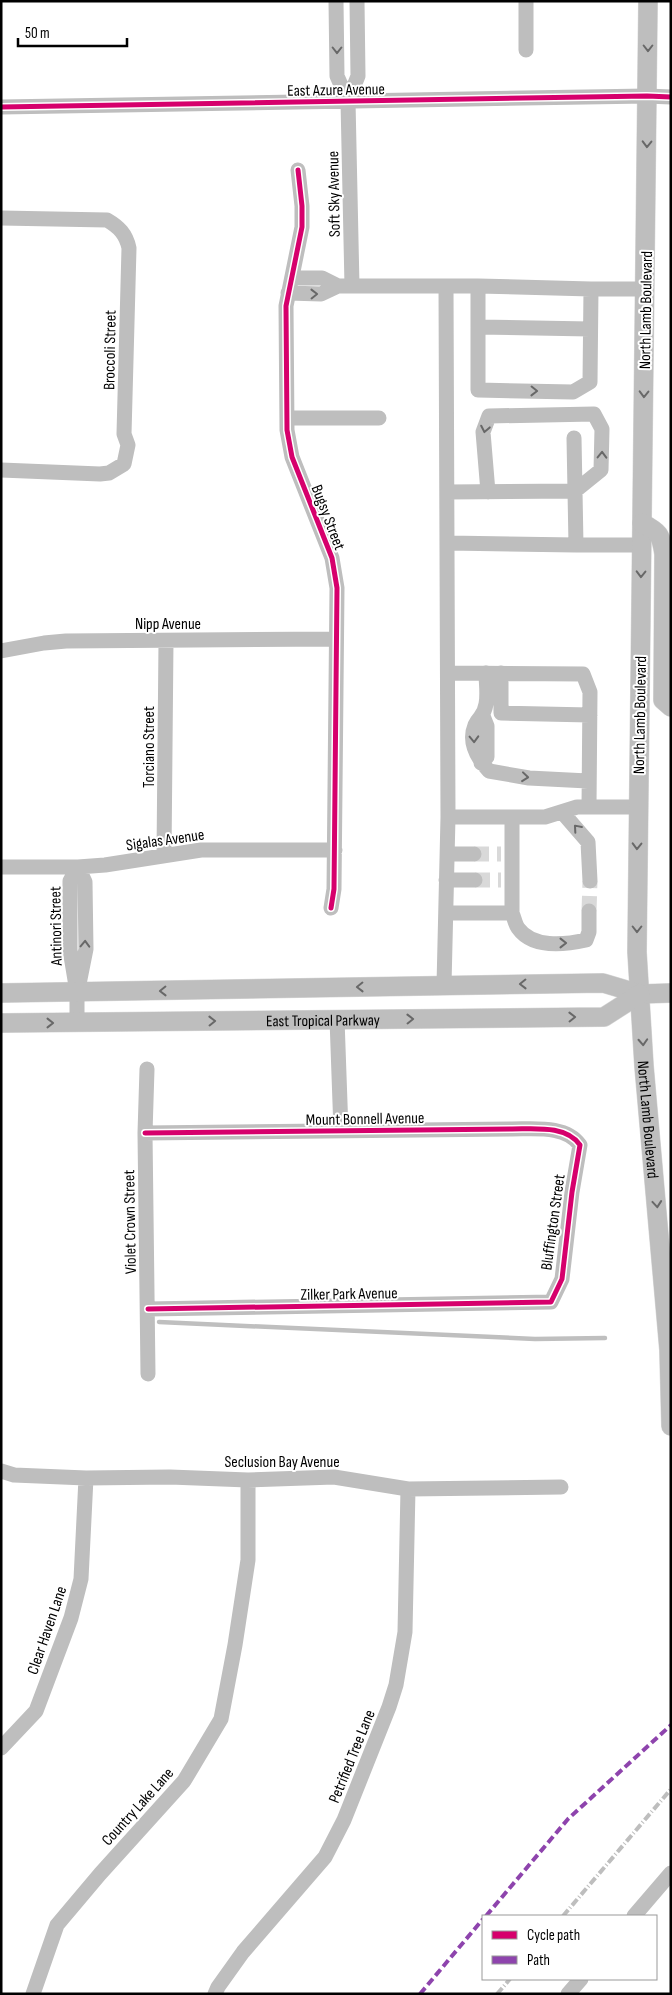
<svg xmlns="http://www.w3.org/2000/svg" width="672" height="1995" viewBox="0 0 672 1995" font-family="'Sofia Sans Condensed',sans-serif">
<rect width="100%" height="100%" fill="#fff"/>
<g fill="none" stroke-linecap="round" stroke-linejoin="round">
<path stroke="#bfbfbf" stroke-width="4.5" d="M 159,1322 L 535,1339 L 605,1338"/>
<path stroke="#d9d9d9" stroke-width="15" stroke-dasharray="15 8" stroke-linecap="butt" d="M 474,854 L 501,854
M 475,880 L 501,880
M 589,911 L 590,881"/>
<defs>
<g id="major">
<path id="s1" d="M 648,1 L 637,952 L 644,1066 L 669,1350 L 671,1426"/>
<path d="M 642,523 C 659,532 661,534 664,554 L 663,700 L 671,707"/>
<path d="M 1,993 L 603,983 L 640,994 L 671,993"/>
<path id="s2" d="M 1,1023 L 604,1017 L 640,994"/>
</g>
</defs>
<use href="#major" stroke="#dbdbdb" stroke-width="20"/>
<path stroke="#bebebe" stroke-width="15" d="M 336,1 L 337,76 L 348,101 L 352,286
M 526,50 L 526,1
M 348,101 L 358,76 L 357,1
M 1,107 L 647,96 L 671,97
M 298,170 L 302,206 L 302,227 L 286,306 L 287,430 L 292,457 L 332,558 L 337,588 L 334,889 L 331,908
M 1,218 L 107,220 C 119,227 126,234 129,248 L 124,434 L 128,445 L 124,464 L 109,473 L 100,474 L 1,470
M 292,278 L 322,278 L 338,286 L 478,286 L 591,289 L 590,382 L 573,392 L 478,390 L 478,286
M 446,286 L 448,817
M 591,289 L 646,289
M 288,293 L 321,294 L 338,286
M 478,327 L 590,329
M 287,418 L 379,418
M 574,438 L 575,491
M 447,492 L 575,491 L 576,545 L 448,543
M 488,492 L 483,432 L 489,416 L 594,414 L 602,429 L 601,470 L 575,491
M 576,545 L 642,545
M 1,651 L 44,643 L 66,641 L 336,639
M 448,673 L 583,674 L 590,692 L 589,807
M 486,673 C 486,683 488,694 486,704 C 484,717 479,716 475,725 C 468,742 478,759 489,771 L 529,778 L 588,781
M 501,673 L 501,713 L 590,715
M 481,763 L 487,757 L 487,726 L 483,716
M 562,812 L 588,842 L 590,881
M 447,854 L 474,854
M 164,855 L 166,641
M 1,867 L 78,867 L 105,865 L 201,850 L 335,850
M 78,867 L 85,882 L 86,949 L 79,984
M 446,880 L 475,880
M 446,913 L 512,913 L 512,817
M 512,913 C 514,917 515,924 518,928 C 532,948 564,945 586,940 L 589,932 L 589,911
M 444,985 L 448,817 L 545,817 L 577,807 L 638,807
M 337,1019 L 341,1131
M 77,1023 L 77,992 L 70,950 L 70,881 L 78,867
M 147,1069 L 145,1133 L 148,1374
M 145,1133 L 512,1129 C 535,1129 566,1125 580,1145 L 572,1192 L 562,1279 L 551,1302 L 148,1309
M 1,1471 L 14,1475 L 86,1478 L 170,1477 L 248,1480 L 334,1477 L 408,1489 L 561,1487
M 1,1748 L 36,1711 L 71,1618 L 81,1579 L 86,1478
M 634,1916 L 671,1873
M 33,1994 L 57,1925 L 100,1874 L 184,1781 L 221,1719 L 235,1645 L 248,1560 L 248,1480
M 215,1994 L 218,1987 L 243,1952 L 325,1857 L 344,1820 L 389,1707 L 396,1685 L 405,1632 L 408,1489
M 568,1994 L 581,1979"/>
<use href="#major" stroke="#bebebe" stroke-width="19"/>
<path stroke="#bebebe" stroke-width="4" stroke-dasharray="8 2.5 1 2.5" stroke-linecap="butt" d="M 563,1916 L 671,1789
M 497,1994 L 510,1979"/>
<path stroke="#8e44ad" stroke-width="4" stroke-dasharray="8 4" stroke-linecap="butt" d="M 486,1916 L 568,1819 L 671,1725
M 420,1994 L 483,1919"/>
<defs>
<path id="cycleway" d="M 1,107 L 647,96 L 671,97
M 298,170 L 302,206 L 302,227 L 286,306 L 287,430 L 292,457 L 332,558 L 337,588 L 334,889 L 331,908
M 145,1133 L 512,1129 C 535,1129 566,1125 580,1145 L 572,1192 L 562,1279 L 551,1302 L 148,1309"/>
</defs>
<use href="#cycleway" stroke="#fff" stroke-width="8"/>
<use href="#cycleway" stroke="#d6006c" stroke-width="5"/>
</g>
<defs><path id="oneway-chevron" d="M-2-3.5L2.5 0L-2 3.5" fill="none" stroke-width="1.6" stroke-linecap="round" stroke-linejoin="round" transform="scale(1.25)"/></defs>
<g stroke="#686868">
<use href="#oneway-chevron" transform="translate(648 48) rotate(90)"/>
<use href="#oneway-chevron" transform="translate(337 50) rotate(90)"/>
<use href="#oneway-chevron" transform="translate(647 144) rotate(91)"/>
<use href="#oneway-chevron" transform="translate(314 294) rotate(-1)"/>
<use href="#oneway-chevron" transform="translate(534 391) rotate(1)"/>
<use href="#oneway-chevron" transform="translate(644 394) rotate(91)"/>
<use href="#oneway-chevron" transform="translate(485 429) rotate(101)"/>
<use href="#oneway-chevron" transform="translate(602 455) rotate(-89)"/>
<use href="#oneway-chevron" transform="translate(641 574) rotate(91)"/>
<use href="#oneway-chevron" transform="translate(474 739) rotate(88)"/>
<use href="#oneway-chevron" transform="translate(525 777) rotate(6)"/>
<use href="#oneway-chevron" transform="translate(577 828) rotate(-131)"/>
<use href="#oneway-chevron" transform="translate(637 846) rotate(91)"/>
<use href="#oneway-chevron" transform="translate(637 929) rotate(90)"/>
<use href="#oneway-chevron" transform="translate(563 943)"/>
<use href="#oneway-chevron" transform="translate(85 944) rotate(-88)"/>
<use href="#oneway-chevron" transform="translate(523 984) rotate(179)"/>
<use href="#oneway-chevron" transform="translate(360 987) rotate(179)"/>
<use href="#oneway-chevron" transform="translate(163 991) rotate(179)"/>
<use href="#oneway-chevron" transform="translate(572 1017) rotate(-1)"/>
<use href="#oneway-chevron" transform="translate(410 1019) rotate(-1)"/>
<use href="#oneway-chevron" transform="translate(212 1021) rotate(-1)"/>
<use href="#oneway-chevron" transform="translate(50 1023)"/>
<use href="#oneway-chevron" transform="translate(643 1042) rotate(87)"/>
<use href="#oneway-chevron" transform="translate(657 1204) rotate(85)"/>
</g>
<g text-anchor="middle" stroke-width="4" stroke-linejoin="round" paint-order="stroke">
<g font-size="16" fill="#000" stroke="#fff">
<text transform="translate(336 89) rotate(-1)" y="6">East Azure Avenue</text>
<text transform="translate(333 194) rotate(-91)" y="6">Soft Sky Avenue</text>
<text transform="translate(645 310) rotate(-89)" y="6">North Lamb Boulevard</text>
<text transform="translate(109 350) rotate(-89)" y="6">Broccoli Street</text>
<text transform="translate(329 517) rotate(69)" y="6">Bugsy Street</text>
<text x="168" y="629">Nipp Avenue</text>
<text transform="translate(639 715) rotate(-89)" y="6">North Lamb Boulevard</text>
<text transform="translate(148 747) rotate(-90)" y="6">Torciano Street</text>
<text transform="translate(165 839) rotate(-8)" y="6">Sigalas Avenue</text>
<text transform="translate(55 926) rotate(-91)" y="6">Antinori Street</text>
<text dy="6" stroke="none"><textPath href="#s2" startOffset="322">East Tropical Parkway</textPath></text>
<text transform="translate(365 1118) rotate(-1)" y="6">Mount Bonnell Avenue</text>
<text dy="6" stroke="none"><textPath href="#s1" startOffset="1119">North Lamb Boulevard</textPath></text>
<text transform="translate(129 1222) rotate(-91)" y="6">Violet Crown Street</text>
<text transform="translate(552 1222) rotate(-82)" y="6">Bluffington Street</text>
<text transform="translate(349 1293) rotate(-1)" y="6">Zilker Park Avenue</text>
<text x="282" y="1467">Seclusion Bay Avenue</text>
<text transform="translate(46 1630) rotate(-71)" y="6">Clear Haven Lane</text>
<text transform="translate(351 1756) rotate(-68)" y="6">Petrified Tree Lane</text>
<text transform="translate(137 1806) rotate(-48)" y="6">Country Lake Lane</text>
</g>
</g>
<rect width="672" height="1995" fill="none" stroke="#000000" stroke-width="5"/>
<rect x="482" y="1915" width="175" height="65" fill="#ffffff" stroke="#999999"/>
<rect x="492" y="1931" width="25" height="8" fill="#d6006c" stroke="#999999"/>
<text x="527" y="1940" font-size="15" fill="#000000">Cycle path</text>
<rect x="492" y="1956" width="25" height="8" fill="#8e44ad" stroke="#999999"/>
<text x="527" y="1965" font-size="15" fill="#000000">Path</text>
<path d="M18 38v8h109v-8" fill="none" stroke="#000000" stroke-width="2.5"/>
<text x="25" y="38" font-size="15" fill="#000000" stroke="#ffffff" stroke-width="4" paint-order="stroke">50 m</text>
</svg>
